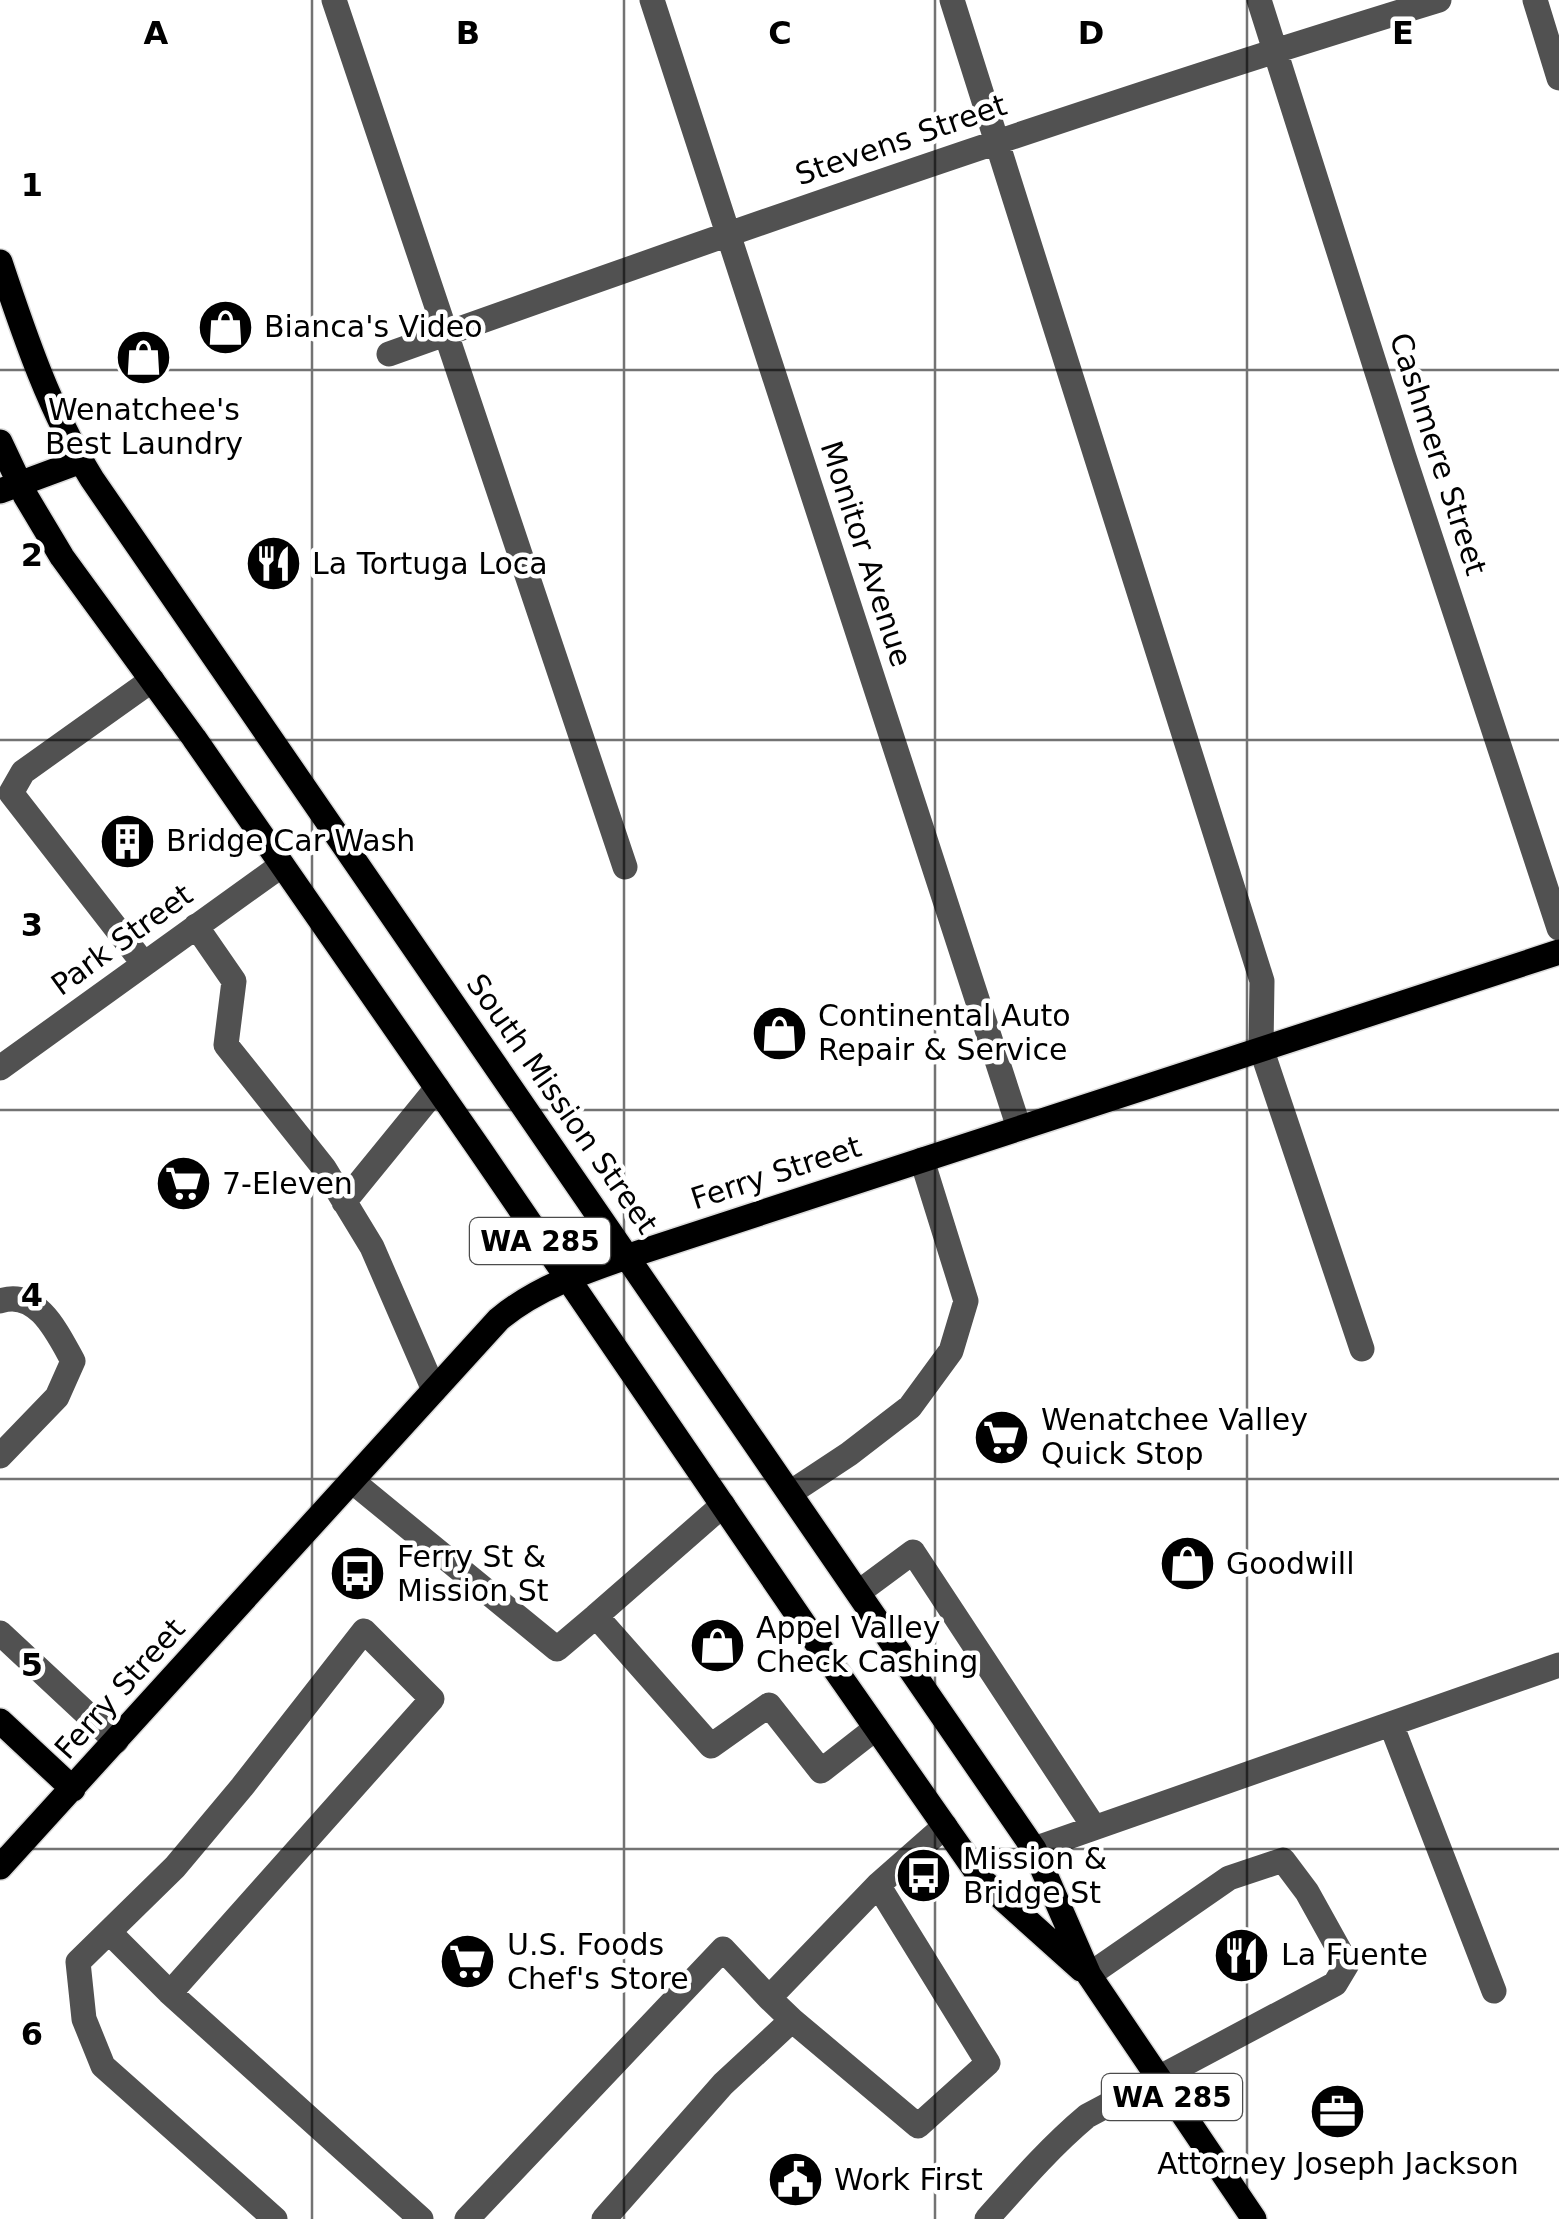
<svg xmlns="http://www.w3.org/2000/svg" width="1559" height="2219" viewBox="0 0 1559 2219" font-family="'DejaVu Sans',sans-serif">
<rect width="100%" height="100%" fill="#fff"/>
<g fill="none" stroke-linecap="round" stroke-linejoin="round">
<defs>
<path id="major" d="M 0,262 C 25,337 50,411 92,479 L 1034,1849 L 1089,1975 L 1254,2219
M 0,442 L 25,495 L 62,557 L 194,738 L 480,1150 L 823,1652 L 983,1881 L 1081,1969
M 0,491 L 81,461
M 0,1721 L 73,1789
M 0,1867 L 499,1319 C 540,1285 592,1269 641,1252 L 1559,952"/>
</defs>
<use href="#major" stroke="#dbdbdb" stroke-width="28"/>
<path stroke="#515151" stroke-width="25" d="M 334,0 L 625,867
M 652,0 L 1019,1128
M 952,0 L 1262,981 L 1261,1048 L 1362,1349
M 1259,0 L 1404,457 L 1559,928
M 1535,0 L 1559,78
M 389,354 C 737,230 1085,108 1439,0
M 196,926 L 234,981 L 226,1045 L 324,1168 L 372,1247 L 434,1390
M 144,964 L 11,793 L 23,772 L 152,680
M 0,1068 L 282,865
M 344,1202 L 437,1088
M 0,1301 C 37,1288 58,1334 73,1361 L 57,1397 L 0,1456
M 352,1481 L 557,1649 L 596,1616
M 790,1493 L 849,1454 L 910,1407 L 951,1351 L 966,1301 L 922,1160
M 723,1505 L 596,1616 L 711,1746 L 769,1705 L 821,1771 L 876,1728
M 859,1592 L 913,1552 L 1094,1827
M 0,1633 L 116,1741
M 1391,1724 L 1494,1991
M 1034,1849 L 1559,1665
M 878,1885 L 988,2063 L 918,2126 L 792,2020 L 769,1998 Z
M 878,1885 L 945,1826
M 109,1932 L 170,1993
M 275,2219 L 103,2066 L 84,2019 L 78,1962 L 175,1867 L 242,1787 L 364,1631 L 432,1699 L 170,1993 L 421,2219
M 467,2219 L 723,1949 L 769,1998
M 604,2219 L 723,2084 L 792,2020
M 987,2219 C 1019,2183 1050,2147 1087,2116 L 1335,1984 L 1347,1964 L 1307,1892 L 1283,1860 L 1229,1878 L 1089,1975"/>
<use href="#major" stroke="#000" stroke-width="25"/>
</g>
<path fill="none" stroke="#000" stroke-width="2.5" stroke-opacity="0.55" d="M 312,0 L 312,2219M 624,0 L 624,2219M 935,0 L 935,2219M 1247,0 L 1247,2219M 0,370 L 1559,370M 0,740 L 1559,740M 0,1110 L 1559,1110M 0,1479 L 1559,1479M 0,1849 L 1559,1849"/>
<defs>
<symbol id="shop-disc" viewBox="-11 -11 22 22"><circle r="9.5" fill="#000" stroke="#fff"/><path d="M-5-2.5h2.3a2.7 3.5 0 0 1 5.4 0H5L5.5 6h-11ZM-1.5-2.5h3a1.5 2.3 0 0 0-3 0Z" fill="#fff"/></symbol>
<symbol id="restaurant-disc" viewBox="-11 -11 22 22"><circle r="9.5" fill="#000" stroke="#fff"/><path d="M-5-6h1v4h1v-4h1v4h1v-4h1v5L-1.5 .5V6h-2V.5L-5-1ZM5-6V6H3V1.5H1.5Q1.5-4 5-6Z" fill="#fff"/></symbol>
<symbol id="building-disc" viewBox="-11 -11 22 22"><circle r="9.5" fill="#000" stroke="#fff"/><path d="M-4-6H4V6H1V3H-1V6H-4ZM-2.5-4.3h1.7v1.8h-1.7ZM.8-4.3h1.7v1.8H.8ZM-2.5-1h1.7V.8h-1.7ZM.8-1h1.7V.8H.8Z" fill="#fff"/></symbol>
<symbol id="supermarket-disc" viewBox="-11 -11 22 22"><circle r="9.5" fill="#000" stroke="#fff"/><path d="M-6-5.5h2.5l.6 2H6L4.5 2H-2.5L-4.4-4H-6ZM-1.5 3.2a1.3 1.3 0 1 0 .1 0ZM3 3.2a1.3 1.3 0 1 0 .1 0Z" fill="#fff"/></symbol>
<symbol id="bus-disc" viewBox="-11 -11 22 22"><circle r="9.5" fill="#000" stroke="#fff"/><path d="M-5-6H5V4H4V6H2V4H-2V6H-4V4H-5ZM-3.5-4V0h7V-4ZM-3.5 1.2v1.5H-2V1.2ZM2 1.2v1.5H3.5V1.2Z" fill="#fff"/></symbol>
<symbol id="office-disc" viewBox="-11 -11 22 22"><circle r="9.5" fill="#000" stroke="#fff"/><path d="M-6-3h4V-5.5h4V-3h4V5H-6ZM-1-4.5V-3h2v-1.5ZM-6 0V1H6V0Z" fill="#fff"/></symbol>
<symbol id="civic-disc" viewBox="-11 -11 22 22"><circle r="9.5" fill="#000" stroke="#fff"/><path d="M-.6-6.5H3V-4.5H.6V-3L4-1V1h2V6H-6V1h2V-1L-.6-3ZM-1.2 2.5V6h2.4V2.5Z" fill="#fff"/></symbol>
</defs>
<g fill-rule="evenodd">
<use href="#shop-disc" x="194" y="296" width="63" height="63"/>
<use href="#shop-disc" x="112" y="326" width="63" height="63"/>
<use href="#restaurant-disc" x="242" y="532" width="63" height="63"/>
<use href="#building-disc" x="96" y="810" width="63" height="63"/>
<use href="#shop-disc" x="748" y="1002" width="63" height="63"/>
<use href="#supermarket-disc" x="152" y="1152" width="63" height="63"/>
<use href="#supermarket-disc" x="970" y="1406" width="63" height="63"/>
<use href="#shop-disc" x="1156" y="1532" width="63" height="63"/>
<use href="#bus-disc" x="326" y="1542" width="63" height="63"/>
<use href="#shop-disc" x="686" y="1614" width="63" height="63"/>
<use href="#bus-disc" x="892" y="1844" width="63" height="63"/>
<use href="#restaurant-disc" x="1210" y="1924" width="63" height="63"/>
<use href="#supermarket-disc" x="436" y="1930" width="63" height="63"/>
<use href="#office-disc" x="1306" y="2080" width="63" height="63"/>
<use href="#civic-disc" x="764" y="2148" width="63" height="63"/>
</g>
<g text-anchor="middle" stroke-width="9" stroke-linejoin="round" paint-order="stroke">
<g fill="#fff" stroke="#4c4c4c" stroke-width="2.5">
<rect x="470" y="1218" width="140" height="46" rx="8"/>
<rect x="1102" y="2074" width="140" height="46" rx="8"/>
</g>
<g font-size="28" font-weight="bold" fill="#000">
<text x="540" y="1251">WA 285</text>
<text x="1172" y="2107">WA 285</text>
</g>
<g font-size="30" fill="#000" stroke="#fff">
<text transform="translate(901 140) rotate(-19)" y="10">Stevens Street</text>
<text transform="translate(1438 454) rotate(72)" y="10">Cashmere Street</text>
<text transform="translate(866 554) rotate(72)" y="10">Monitor Avenue</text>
<text transform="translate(122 940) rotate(-36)" y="10">Park Street</text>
<text transform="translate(562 1104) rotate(55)" y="10">South Mission Street</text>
<text transform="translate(776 1173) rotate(-18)" y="10">Ferry Street</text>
<text transform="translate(120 1689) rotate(-48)" y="10">Ferry Street</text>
</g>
<g font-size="30" fill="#000" stroke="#fff" text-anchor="start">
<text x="264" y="337">Bianca's Video</text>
<text x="144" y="420" text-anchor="middle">Wenatchee's<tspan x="144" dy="34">Best Laundry</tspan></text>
<text x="312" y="574">La Tortuga Loca</text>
<text x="166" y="851">Bridge Car Wash</text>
<text x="818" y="1026">Continental Auto<tspan x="818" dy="34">Repair &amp; Service</tspan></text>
<text x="222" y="1194">7-Eleven</text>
<text x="1041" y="1430">Wenatchee Valley<tspan x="1041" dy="34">Quick Stop</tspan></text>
<text x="397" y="1567">Ferry St &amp;<tspan x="397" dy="34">Mission St</tspan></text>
<text x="1226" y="1574">Goodwill</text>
<text x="756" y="1638">Appel Valley<tspan x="756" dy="34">Check Cashing</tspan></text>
<text x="963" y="1869">Mission &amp;<tspan x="963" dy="34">Bridge St</tspan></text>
<text x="507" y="1955">U.S. Foods<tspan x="507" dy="34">Chef's Store</tspan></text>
<text x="1281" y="1965">La Fuente</text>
<text x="1338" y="2174" text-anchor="middle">Attorney Joseph Jackson</text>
<text x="834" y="2190">Work First</text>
</g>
</g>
<g font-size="32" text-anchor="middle" font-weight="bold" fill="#000" stroke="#fff" stroke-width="9" stroke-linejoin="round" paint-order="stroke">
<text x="156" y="44">A</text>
<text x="468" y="44">B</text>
<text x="780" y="44">C</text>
<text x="1091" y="44">D</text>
<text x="1403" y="44">E</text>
<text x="32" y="196">1</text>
<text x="32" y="566">2</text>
<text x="32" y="936">3</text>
<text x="32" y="1306">4</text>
<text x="32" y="1676">5</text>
<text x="32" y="2045">6</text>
</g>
</svg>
